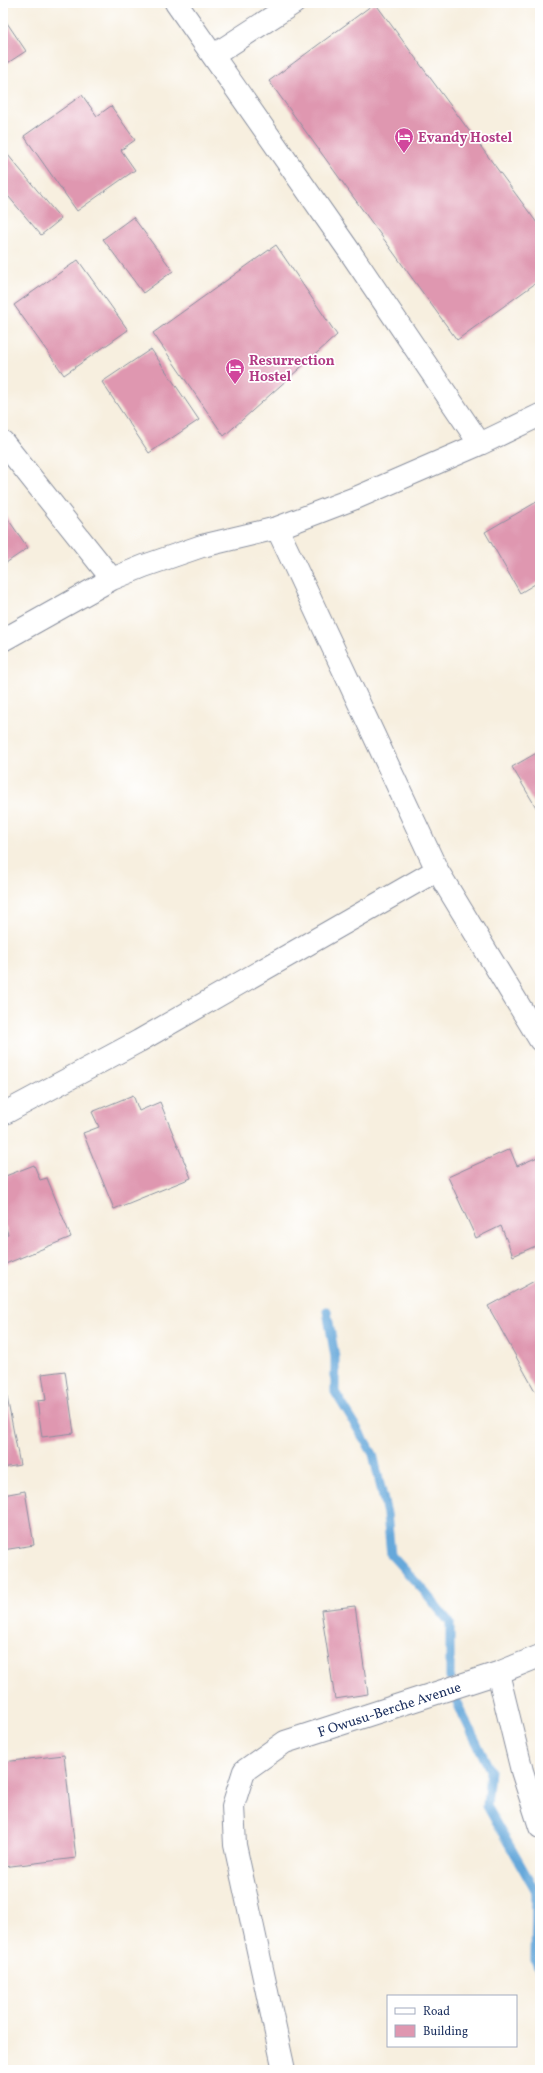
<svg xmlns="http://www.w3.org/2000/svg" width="543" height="2073" viewBox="0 0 543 2073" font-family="Vollkorn,serif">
<rect width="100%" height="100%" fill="#fff"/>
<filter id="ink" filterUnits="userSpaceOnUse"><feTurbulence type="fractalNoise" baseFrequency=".025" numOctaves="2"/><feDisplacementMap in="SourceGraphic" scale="8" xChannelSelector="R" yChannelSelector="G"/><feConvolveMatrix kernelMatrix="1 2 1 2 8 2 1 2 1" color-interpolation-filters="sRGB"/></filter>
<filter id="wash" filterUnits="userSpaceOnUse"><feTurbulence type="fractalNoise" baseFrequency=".012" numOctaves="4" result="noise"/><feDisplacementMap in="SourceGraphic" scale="16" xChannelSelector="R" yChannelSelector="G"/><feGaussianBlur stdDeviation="0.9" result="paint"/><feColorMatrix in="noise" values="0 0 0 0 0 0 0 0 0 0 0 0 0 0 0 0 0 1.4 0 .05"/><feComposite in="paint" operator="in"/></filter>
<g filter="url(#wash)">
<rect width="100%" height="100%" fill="#f7efdf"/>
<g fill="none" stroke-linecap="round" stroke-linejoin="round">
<path stroke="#66a8da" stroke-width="9" d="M 327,1311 L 335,1357 L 335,1392 L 373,1454 L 387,1514 L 391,1555 L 424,1591 L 450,1623 L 450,1677
M 455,1699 L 490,1770 L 487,1806 L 536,1892 L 535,1960 L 540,1973"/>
</g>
<g id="blocks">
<path fill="#df97b0" d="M 375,3 L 540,227 L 540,280 L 457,340 L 269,81 Z
M 3,17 L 26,51 L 3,66 Z
M 82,95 L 97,116 L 111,106 L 135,140 L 121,150 L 135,170 L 77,211 L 24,136 Z
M 3,149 L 61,219 L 41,235 L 3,190 Z
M 133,217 L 173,271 L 143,293 L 103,239 Z
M 276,245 L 337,335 L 224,436 L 153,333 Z
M 78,260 L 128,330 L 64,375 L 14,305 Z
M 151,349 L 199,420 L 149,453 L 102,382 Z
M 540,500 L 540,581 L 520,593 L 485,532 Z
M 3,512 L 28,548 L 3,565 Z
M 540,751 L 540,814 L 512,767 Z
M 133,1095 L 139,1111 L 160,1102 L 191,1178 L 114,1209 L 83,1133 L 99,1127 L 92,1112 Z
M 510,1149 L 517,1166 L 540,1156 L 540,1244 L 513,1256 L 501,1226 L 476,1238 L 448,1177 Z
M 34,1165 L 40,1180 L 47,1178 L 71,1237 L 3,1265 L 3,1236 L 8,1234 L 5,1226 L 3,1227 L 3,1177 Z
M 540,1278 L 540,1389 L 535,1391 L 488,1306 Z
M 65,1371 L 74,1433 L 42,1437 L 37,1401 L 46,1400 L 42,1374 Z
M 3,1376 L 20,1465 L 3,1468 Z
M 25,1491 L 34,1545 L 3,1550 L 3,1495 Z
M 355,1606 L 368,1694 L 335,1699 L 321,1610 Z
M 64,1755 L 76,1858 L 3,1867 L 3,1762 Z"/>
</g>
</g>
<g filter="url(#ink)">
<use href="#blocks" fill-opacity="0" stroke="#898f9e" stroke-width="1"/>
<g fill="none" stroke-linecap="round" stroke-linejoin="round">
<defs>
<path id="street" d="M 176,3 L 348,249 L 480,444
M 214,55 L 294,3
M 3,442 L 112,579
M 277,528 L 437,870 L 540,1040
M 3,640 L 112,579 L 144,566 L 202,546 L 277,528 L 358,497 L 480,444 L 540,415
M 3,1114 L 139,1041 L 437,870
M 498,1673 L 522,1771 L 540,1827
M 284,2070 L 235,1845 L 233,1806 L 244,1771 L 285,1742 L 498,1673 L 540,1656"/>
</defs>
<use href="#street" stroke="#898f9e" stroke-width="24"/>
<use href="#street" stroke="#fff" stroke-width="22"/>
</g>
</g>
<defs>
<symbol id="hotel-pin" viewBox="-11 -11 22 30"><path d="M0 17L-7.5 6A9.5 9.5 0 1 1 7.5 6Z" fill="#d1479c" stroke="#fff"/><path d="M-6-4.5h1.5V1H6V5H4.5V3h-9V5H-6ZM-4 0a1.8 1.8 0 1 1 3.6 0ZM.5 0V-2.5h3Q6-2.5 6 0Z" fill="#fff"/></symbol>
</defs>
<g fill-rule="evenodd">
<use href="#hotel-pin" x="393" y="126" width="22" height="30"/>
<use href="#hotel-pin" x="224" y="357" width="22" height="30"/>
</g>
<g text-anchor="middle" stroke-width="3.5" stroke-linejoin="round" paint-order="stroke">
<g font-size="14" font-weight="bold" fill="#b23c85" stroke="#fff" text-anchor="start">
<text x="418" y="142">Evandy Hostel</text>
<text x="249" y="365">Resurrection<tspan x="249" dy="16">Hostel</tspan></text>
</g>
<g font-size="14" fill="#1b2f5e" stroke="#fff">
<text transform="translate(389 1709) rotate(-18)" y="5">F Owusu-Berche Avenue</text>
</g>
</g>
<rect width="543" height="2073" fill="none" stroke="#fff" stroke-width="16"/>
<rect x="387" y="1995" width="130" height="52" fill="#ffffff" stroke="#a4acbf"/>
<rect x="395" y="2008" width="20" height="6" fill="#ffffff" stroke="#a4acbf"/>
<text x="423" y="2015" font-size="12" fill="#1b2f5e">Road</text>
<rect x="395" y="2025" width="20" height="12" fill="#df97b0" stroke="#a4acbf"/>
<text x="423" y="2035" font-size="12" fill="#1b2f5e">Building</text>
</svg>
